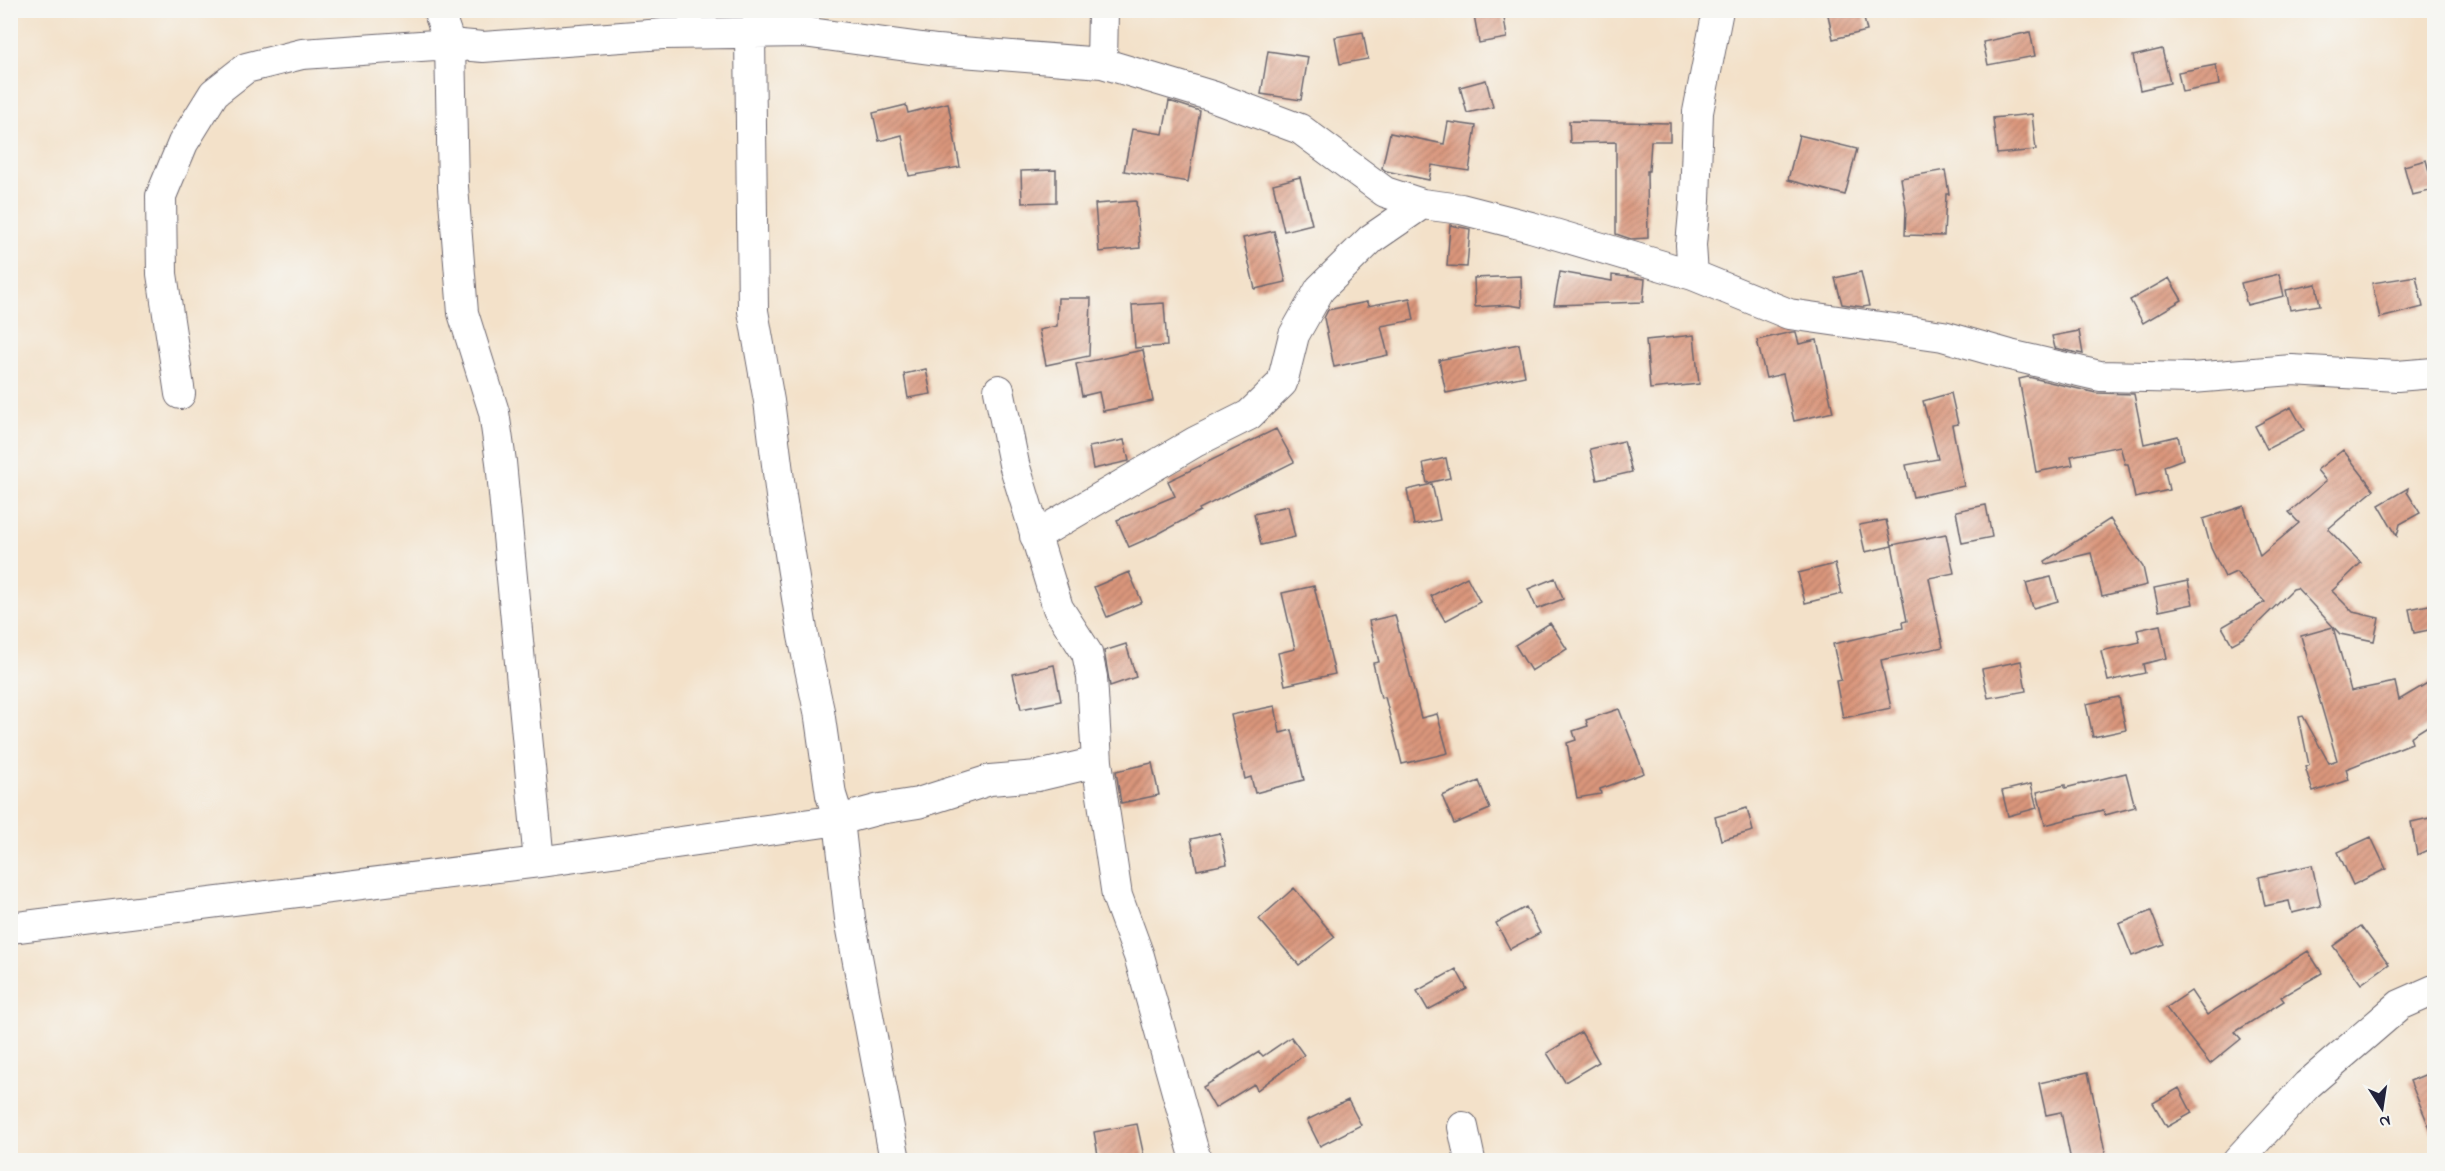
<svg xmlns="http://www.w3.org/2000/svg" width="2445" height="1171" viewBox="0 0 2445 1171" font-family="'Indie Flower',sans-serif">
<defs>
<pattern id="building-hatch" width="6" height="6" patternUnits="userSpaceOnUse" patternTransform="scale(1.5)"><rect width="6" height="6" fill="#da967b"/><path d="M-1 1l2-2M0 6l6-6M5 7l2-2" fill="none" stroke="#b07a66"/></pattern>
</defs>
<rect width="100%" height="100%" fill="#f6f6f2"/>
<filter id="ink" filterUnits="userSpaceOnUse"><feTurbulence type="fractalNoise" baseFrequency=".0167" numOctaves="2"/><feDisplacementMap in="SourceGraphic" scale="12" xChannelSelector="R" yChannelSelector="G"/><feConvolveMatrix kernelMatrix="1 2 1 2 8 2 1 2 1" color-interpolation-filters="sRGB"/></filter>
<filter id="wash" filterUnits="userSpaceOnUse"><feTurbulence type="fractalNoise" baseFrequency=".008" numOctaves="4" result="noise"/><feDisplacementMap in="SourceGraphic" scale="24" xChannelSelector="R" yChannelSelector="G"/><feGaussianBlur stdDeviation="1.35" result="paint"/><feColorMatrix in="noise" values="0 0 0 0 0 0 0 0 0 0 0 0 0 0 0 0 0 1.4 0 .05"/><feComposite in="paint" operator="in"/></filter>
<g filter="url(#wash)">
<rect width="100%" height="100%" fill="#f3e1c9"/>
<g id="blocks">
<path fill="url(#building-hatch)" d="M 1827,10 L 1862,10 L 1867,31 L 1833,39 Z
M 1503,11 L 1507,38 L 1479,43 L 1474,15 Z
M 1363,32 L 1368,59 L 1340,64 L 1335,37 Z
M 2030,32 L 2035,56 L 1988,65 L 1983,42 Z
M 2162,49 L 2170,83 L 2140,90 L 2133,56 Z
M 1268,51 L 1308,57 L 1301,100 L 1261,94 Z
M 2216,65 L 2219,85 L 2182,92 L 2178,72 Z
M 1486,80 L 1493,107 L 1467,113 L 1460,87 Z
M 1169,101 L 1200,111 L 1188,182 L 1124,171 L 1132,129 L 1163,134 Z
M 948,103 L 960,167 L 909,176 L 902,135 L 879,141 L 873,113 L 906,105 L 908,113 Z
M 2032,114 L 2036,150 L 1997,154 L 1993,118 Z
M 1569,121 L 1670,123 L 1670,141 L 1651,141 L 1649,171 L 1647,171 L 1648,238 L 1631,239 L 1616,234 L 1616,142 L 1570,143 Z
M 1448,122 L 1476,126 L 1469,171 L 1432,165 L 1429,180 L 1386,171 L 1382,168 L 1390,133 L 1444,144 Z
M 1799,135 L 1857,149 L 1845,195 L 1788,180 Z
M 2426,160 L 2434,190 L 2412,195 L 2404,166 Z
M 1056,170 L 1056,202 L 1022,203 L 1021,171 Z
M 1945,170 L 1949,194 L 1946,194 L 1944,236 L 1905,235 L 1906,209 L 1901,178 Z
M 1300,177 L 1312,224 L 1284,231 L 1273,184 Z
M 1136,201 L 1140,248 L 1099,252 L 1095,204 Z
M 1450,225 L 1470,229 L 1467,267 L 1447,266 Z
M 1274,231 L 1286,282 L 1255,289 L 1243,238 Z
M 1560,272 L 1612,281 L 1612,275 L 1645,279 L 1643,302 L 1554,305 Z
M 1861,272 L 1869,306 L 1863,307 L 1842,304 L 1835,278 Z
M 2279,274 L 2284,296 L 2247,305 L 2241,283 Z
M 1521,276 L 1522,307 L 1509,305 L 1475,307 L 1474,278 Z
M 2416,276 L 2423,307 L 2380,318 L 2372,283 Z
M 2169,278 L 2182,300 L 2143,323 L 2130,300 Z
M 2316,284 L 2320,305 L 2290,310 L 2286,290 Z
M 1058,298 L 1091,298 L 1089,356 L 1046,365 L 1039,330 L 1057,326 Z
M 1410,298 L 1414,320 L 1381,326 L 1388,355 L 1334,367 L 1324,318 L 1328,310 L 1367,302 L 1368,306 Z
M 1164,303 L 1167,346 L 1135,348 L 1132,305 Z
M 2079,331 L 2083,354 L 2055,348 L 2052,336 Z
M 1792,332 L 1796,332 L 1799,344 L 1817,340 L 1833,412 L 1794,421 L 1783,374 L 1766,378 L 1757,340 Z
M 1694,335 L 1699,384 L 1650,389 L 1646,340 Z
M 1519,344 L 1525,376 L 1446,393 L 1439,360 Z
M 1143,350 L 1153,401 L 1103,411 L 1099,392 L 1082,396 L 1076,364 Z
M 926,369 L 931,394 L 908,398 L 904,374 Z
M 2028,377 L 2096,393 L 2134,394 L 2144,444 L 2178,436 L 2183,459 L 2164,466 L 2169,490 L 2135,498 L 2128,464 L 2125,464 L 2120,446 L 2071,456 L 2073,465 L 2036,472 L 2019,379 Z
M 1951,393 L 1958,424 L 1952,425 L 1964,486 L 1913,497 L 1906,465 L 1938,459 L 1923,401 Z
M 2291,407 L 2304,430 L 2267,449 L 2255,426 Z
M 1276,429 L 1294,462 L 1199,509 L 1200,511 L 1156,535 L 1129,547 L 1117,520 L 1175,496 L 1168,481 Z
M 1124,440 L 1129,461 L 1093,469 L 1089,447 Z
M 1624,441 L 1632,472 L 1597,480 L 1590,449 Z
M 2343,450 L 2374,490 L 2328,529 L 2361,563 L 2332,591 L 2353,612 L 2379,618 L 2374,641 L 2340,634 L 2297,588 L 2293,589 L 2243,638 L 2232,644 L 2222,627 L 2265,602 L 2236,572 L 2225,577 L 2211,548 L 2203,519 L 2244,506 L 2260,556 L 2299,523 L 2289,512 L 2326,481 L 2317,470 Z
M 1446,458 L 1450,478 L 1427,483 L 1423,463 Z
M 1432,484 L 1440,520 L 1414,525 L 1407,490 Z
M 2408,488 L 2407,492 L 2420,513 L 2400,524 L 2397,536 L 2379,505 Z
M 1986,505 L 1992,537 L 1962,543 L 1956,511 Z
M 1288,506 L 1295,537 L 1261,545 L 1254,514 Z
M 2110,519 L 2143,567 L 2147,585 L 2102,596 L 2091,553 L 2046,564 L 2045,561 Z
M 1886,520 L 1892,546 L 1865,552 L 1859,525 Z
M 1946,534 L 1954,573 L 1929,578 L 1943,647 L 1881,660 L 1891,708 L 1843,718 L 1836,681 L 1841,680 L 1833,644 L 1903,628 L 1902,622 L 1907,621 L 1892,545 Z
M 1835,564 L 1842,594 L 1805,603 L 1798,573 Z
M 1129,572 L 1142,602 L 1107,617 L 1094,587 Z
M 1467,577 L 1480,602 L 1445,621 L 1431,596 Z
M 2051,577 L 2058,601 L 2033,608 L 2026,583 Z
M 1555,578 L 1563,599 L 1537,609 L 1528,589 Z
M 2188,581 L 2193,604 L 2159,611 L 2154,588 Z
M 1314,586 L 1335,674 L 1285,685 L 1278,653 L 1295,649 L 1282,593 Z
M 2434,604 L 2434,629 L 2414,633 L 2409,609 Z
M 1395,615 L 1421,718 L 1437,714 L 1448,753 L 1402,764 L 1385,697 L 1381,698 L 1373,663 L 1379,662 L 1369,621 Z
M 1550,623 L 1567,649 L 1531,671 L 1515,645 Z
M 2160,625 L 2167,658 L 2143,664 L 2145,673 L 2108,681 L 2101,651 L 2140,642 L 2137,630 Z
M 2333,627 L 2351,691 L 2395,682 L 2399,700 L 2434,679 L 2434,722 L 2410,737 L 2412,743 L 2346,769 L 2349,780 L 2313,792 L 2305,767 L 2309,765 L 2299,717 L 2303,716 L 2329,763 L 2337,760 L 2301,636 Z
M 1126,644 L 1136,677 L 1110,686 L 1104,651 Z
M 2021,661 L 2026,691 L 1988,698 L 1982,669 Z
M 1054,665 L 1061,701 L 1021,709 L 1013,674 Z
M 2119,697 L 2126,730 L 2093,737 L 2086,704 Z
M 1275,706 L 1280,733 L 1292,730 L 1304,780 L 1255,793 L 1251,777 L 1245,779 L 1231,715 Z
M 1619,709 L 1644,773 L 1600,789 L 1601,794 L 1577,798 L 1567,743 L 1576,740 L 1573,731 L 1588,726 L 1586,720 Z
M 1152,763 L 1159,795 L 1121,803 L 1116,771 Z
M 2126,773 L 2135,807 L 2105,815 L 2103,810 L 2045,825 L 2037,792 L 2065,785 L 2065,788 Z
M 1479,781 L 1490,809 L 1454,824 L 1442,796 Z
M 2031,784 L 2037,808 L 2008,816 L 2002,791 Z
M 1747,808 L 1753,831 L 1721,840 L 1715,817 Z
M 2434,817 L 2434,847 L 2417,855 L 2411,822 Z
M 1220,833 L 1227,864 L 1197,870 L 1191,839 Z
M 2371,837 L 2386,869 L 2353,885 L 2338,852 Z
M 2312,865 L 2321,906 L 2292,913 L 2289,901 L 2265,906 L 2259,877 Z
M 1294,888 L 1335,937 L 1299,965 L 1259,919 Z
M 1526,907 L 1540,933 L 1510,949 L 1496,923 Z
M 2151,911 L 2164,944 L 2132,956 L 2119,924 Z
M 2361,926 L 2389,964 L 2361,984 L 2333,946 Z
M 2308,951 L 2322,973 L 2281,997 L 2284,1001 L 2235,1032 L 2241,1039 L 2210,1064 L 2166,1008 L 2191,991 L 2207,1015 Z
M 1456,969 L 1467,989 L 1428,1010 L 1417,991 Z
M 1581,1032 L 1599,1062 L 1565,1082 L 1547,1053 Z
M 1291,1037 L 1304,1055 L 1257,1090 L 1254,1084 L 1215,1108 L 1203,1087 L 1259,1052 L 1263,1056 Z
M 2434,1071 L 2434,1138 L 2410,1081 Z
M 2088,1072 L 2107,1161 L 2071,1161 L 2061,1112 L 2046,1115 L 2039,1083 Z
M 2179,1088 L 2192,1113 L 2167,1127 L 2153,1103 Z
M 1348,1100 L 1361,1125 L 1320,1146 L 1307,1120 Z
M 1137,1124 L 1145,1161 L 1099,1161 L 1094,1132 Z"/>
</g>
</g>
<g filter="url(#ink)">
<use href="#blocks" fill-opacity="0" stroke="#6b656d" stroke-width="1.5"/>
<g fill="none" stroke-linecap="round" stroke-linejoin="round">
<defs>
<path id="minor" d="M 438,10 L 450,44 L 483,47 L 663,34 L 803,32 L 937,50 L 1102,63 L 1212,96 L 1300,129 L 1385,192 L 1422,204 L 1461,209 L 1531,227 L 1693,275 L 1789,314 L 1943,336 L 2010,355 L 2100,376 L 2192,378 L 2292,370 L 2397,376 L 2434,373
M 750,33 L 753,311 L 769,401 L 781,496 L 803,636 L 819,711 L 831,795 L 839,820 L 880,809 L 918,803 L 990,780 L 1038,776 L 1097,762
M 1102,63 L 1103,10
M 1693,275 L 1691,245 L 1695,201 L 1698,112 L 1718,10
M 999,390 L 1014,464 L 1058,608 L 1087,653 L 1092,677 L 1097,762 L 1117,896 L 1139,956 L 1196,1160
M 180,394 L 162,274 L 161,196 L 183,143 L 214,93 L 246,68 L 302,54 L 450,44 L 453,187 L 463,313 L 494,412 L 501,462 L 539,862
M 1035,536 L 1195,442 L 1249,415 L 1282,383 L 1294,335 L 1320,289 L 1371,239 L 1422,204
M 10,928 L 539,862 L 839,820 L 850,919 L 895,1160
M 1463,1127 L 1470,1160
M 2238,1160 L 2307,1085 L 2400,1005 L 2434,990"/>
</defs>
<use href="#minor" stroke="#6b656d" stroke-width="32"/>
<use href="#minor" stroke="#fff" stroke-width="30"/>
</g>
</g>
<rect width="2445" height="1171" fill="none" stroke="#f6f6f2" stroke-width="36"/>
<g transform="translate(2382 1108) rotate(168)" stroke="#f6f6f2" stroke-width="4.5" paint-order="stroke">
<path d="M0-4.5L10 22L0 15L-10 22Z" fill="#22223b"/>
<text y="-9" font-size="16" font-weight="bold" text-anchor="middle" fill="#22223b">N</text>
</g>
</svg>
